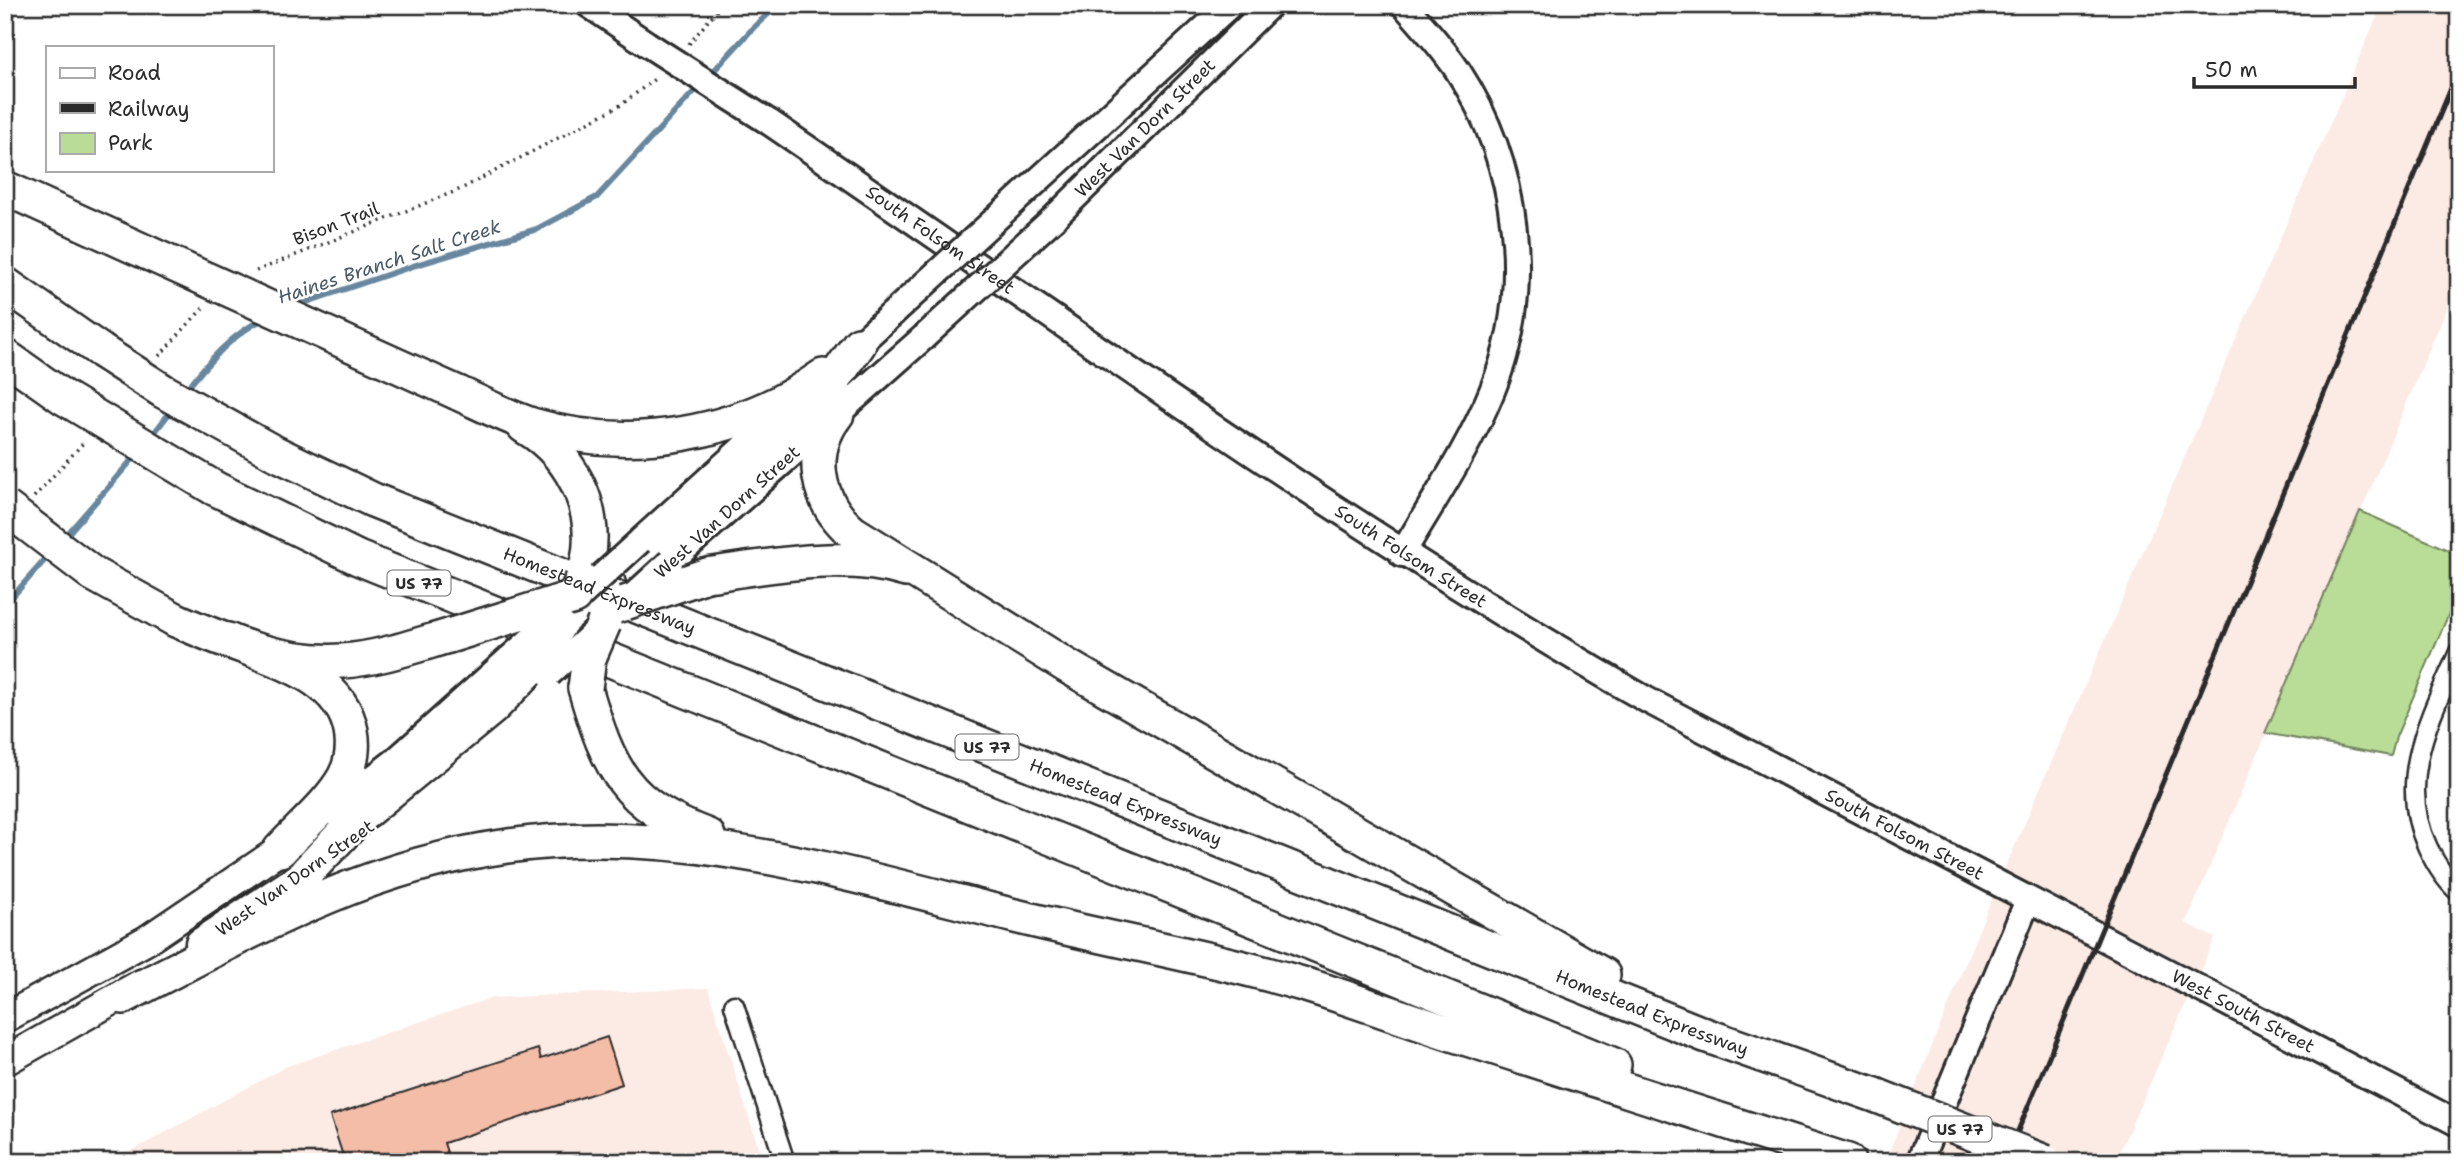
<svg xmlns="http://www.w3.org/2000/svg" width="2464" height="1167" viewBox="0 0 2464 1167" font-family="'Shantell Sans',sans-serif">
<rect width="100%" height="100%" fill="#fff"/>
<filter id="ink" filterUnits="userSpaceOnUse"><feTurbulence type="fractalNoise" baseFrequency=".0143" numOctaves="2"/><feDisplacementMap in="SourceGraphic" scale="14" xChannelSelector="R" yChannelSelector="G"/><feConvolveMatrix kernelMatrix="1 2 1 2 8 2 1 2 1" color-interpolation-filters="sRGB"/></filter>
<g filter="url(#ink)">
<path fill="#fcebe5" d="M 2382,5 L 2459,5 L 2459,280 L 2186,923 L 2215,938 L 2115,1162 L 1885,1162 L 1989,905 Z
M 708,988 L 763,1162 L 96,1162 L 135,1149 L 287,1066 L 491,998 Z"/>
<path fill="#b9dc96" stroke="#728460" stroke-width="2" d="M 2360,511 L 2459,555 L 2459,590 L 2396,737 L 2391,756 L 2265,733 Z"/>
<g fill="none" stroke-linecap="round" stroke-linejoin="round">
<path stroke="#67879f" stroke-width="6" d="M 709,76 L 755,26 L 778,5
M 295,306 L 416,265 L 537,229 L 597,197 L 701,84
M 184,393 C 205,365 233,332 266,318
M 151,437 L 174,407
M 64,538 L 137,454
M 5,605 L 50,554"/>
</g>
<path fill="#f4bda8" stroke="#2b2b2b" stroke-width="2" d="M 607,1037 L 622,1084 L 444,1143 L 450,1162 L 345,1162 L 330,1116 L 538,1049 L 541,1059 Z"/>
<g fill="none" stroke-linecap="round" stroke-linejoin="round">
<defs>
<path id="street" d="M 2459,652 C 2431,716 2395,779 2428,848 C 2436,865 2445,880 2459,892
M 734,1005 L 785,1162"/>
<g id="secondary">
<path d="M 589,5 L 647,44"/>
<path id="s1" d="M 769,122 C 1058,319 1343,526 1647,700 L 2459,1124"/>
<path d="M 1023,194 L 1230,5"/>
<path id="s2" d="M 1054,218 L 1270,5"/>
<path d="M 846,356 L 892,314"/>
<path d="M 640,541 L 769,424"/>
<path d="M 1402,554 C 1433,501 1469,448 1492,391 C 1535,288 1518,163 1458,71 C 1442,47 1423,26 1404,5"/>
<path d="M 670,562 L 924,337"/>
<path d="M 329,812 L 395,761 L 510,658"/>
<path d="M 1919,1162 L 2028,900"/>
</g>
<path id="primary" d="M 200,943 L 306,873
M 5,1018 L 147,940 L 280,850
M 5,1061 L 141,984"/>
<g id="highway">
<path d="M 5,188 L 148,253"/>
<path d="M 5,284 L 101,351"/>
<path d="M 5,356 L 63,397"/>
<path d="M 458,393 C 482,404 507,417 532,425 C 630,454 740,435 823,376"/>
<path d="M 837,414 C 807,452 816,501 852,532 L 1067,666 L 1603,975"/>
<path d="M 524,426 C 577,457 605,522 582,580"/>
<path id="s3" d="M 273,452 L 373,500 L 1705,1035 L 1875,1095"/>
<path d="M 214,488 L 358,558 L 1614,1065"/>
<path d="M 642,573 L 677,531 L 823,395 L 859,344"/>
<path d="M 707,575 C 768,566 845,551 906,570"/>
<path d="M 176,620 C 226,642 286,665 342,661 C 378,659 417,645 452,635"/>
<path d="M 542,631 L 625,603"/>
<path d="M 228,640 C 273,660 341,675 351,731 C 354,746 352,764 344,778 C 329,804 301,827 280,850"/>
<path d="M 585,688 C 609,770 625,805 708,836"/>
<path d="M 306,873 L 358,818 L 492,708 L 532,667"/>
<path d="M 123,997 C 251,931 363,866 508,846 C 680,822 850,875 1015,916 C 1112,940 1211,957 1306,985 C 1355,1000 1403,1018 1452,1034 C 1584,1076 1716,1119 1848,1161"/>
</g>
</defs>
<use href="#street" stroke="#2b2b2b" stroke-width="23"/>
<use href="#secondary" stroke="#2b2b2b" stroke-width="30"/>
<use href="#primary" stroke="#2b2b2b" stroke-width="33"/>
<use href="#highway" stroke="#2b2b2b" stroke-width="38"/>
<path stroke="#2b2b2b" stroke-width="3.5" stroke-dasharray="2 5" stroke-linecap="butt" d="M 689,44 L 721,5
M 256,271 L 461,189 L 621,105 L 657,77
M 159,356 L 204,307
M 34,497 L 85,441"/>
<use href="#street" stroke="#fff" stroke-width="18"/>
<use href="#secondary" stroke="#fff" stroke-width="24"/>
<use href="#primary" stroke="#fff" stroke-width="28"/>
<use href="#highway" stroke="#fff" stroke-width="33"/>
<path stroke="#2b2b2b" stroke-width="5" d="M 2005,1162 L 2459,69"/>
<defs>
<path id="secondary-bridge" d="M 647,44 L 769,122
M 892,314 L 1023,194
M 924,337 L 1054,218
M 581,595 L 640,541
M 633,596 L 670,562
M 510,658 L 553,620
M 549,674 L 597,630"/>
<path id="highway-bridge" d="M 148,253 L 458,393
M 101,351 L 163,391 L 273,452
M 63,397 L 214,488
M 5,507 L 93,574 L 176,620
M 625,603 L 707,575
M 452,635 L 574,597 L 582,580
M 532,667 L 558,626
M 585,688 L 589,658 L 604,623
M 1875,1095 L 2045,1162"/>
</defs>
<use href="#secondary-bridge" stroke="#2b2b2b" stroke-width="30" stroke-linecap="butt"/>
<use href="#highway-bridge" stroke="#2b2b2b" stroke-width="38" stroke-linecap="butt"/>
<use href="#secondary-bridge" stroke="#fff" stroke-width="24"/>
<use href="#highway-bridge" stroke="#fff" stroke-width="33"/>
</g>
</g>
<g text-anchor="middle" stroke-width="5" stroke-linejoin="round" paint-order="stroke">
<g fill="#fff" stroke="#6b6b6b" stroke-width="2">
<rect x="387.5" y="570.5" width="63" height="25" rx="5"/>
<rect x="955.5" y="734.5" width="63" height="25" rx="5"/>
<rect x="1928.5" y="1116.5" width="63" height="25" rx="5"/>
</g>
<g font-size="16" font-weight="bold" fill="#2b2b2b">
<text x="419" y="589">US 77</text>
<text x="987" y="753">US 77</text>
<text x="1960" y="1135">US 77</text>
</g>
<g font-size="18" fill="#2b2b2b" stroke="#fff">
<text dy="6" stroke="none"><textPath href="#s2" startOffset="128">West Van Dorn Street</textPath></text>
<text transform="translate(336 224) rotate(-21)" y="6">Bison Trail</text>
<text dy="6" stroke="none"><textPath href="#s1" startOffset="208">South Folsom Street</textPath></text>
<text transform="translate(727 512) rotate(-42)" y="6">West Van Dorn Street</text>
<text dy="6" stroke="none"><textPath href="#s1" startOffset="775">South Folsom Street</textPath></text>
<text dy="6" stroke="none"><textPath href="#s3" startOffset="355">Homestead Expressway</textPath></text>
<text dy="6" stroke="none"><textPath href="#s3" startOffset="922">Homestead Expressway</textPath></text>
<text dy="6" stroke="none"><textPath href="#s1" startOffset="1342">South Folsom Street</textPath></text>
<text transform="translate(295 878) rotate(-35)" y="6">West Van Dorn Street</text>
<text dy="6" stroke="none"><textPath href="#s1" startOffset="1724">West South Street</textPath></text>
<text dy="6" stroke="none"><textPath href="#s3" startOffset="1489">Homestead Expressway</textPath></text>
</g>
<g font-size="19" font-style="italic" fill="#495965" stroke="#fff">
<text transform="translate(389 261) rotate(-18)" y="7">Haines Branch Salt Creek</text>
</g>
</g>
<rect width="2464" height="1167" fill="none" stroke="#fff" stroke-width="28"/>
<rect x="14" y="14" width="2436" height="1139" fill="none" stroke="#2b2b2b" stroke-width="2.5" filter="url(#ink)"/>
<rect x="46" y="46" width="228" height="126" fill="#ffffff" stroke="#aaaaaa" stroke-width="2"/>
<rect x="60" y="68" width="35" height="10" fill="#ffffff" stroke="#aaaaaa" stroke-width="2"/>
<text x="108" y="80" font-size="21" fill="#2b2b2b">Road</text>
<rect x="60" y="103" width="35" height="10" fill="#2b2b2b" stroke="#aaaaaa" stroke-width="2"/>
<text x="108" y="116" font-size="21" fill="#2b2b2b">Railway</text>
<rect x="60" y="133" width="35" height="21" fill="#b9dc96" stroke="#aaaaaa" stroke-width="2"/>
<text x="108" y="150" font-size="21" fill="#2b2b2b">Park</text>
<path d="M2194 77v10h161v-10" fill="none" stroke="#2b2b2b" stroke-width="3.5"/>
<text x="2205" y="77" font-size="21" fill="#2b2b2b" stroke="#ffffff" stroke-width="5" paint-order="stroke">50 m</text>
</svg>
